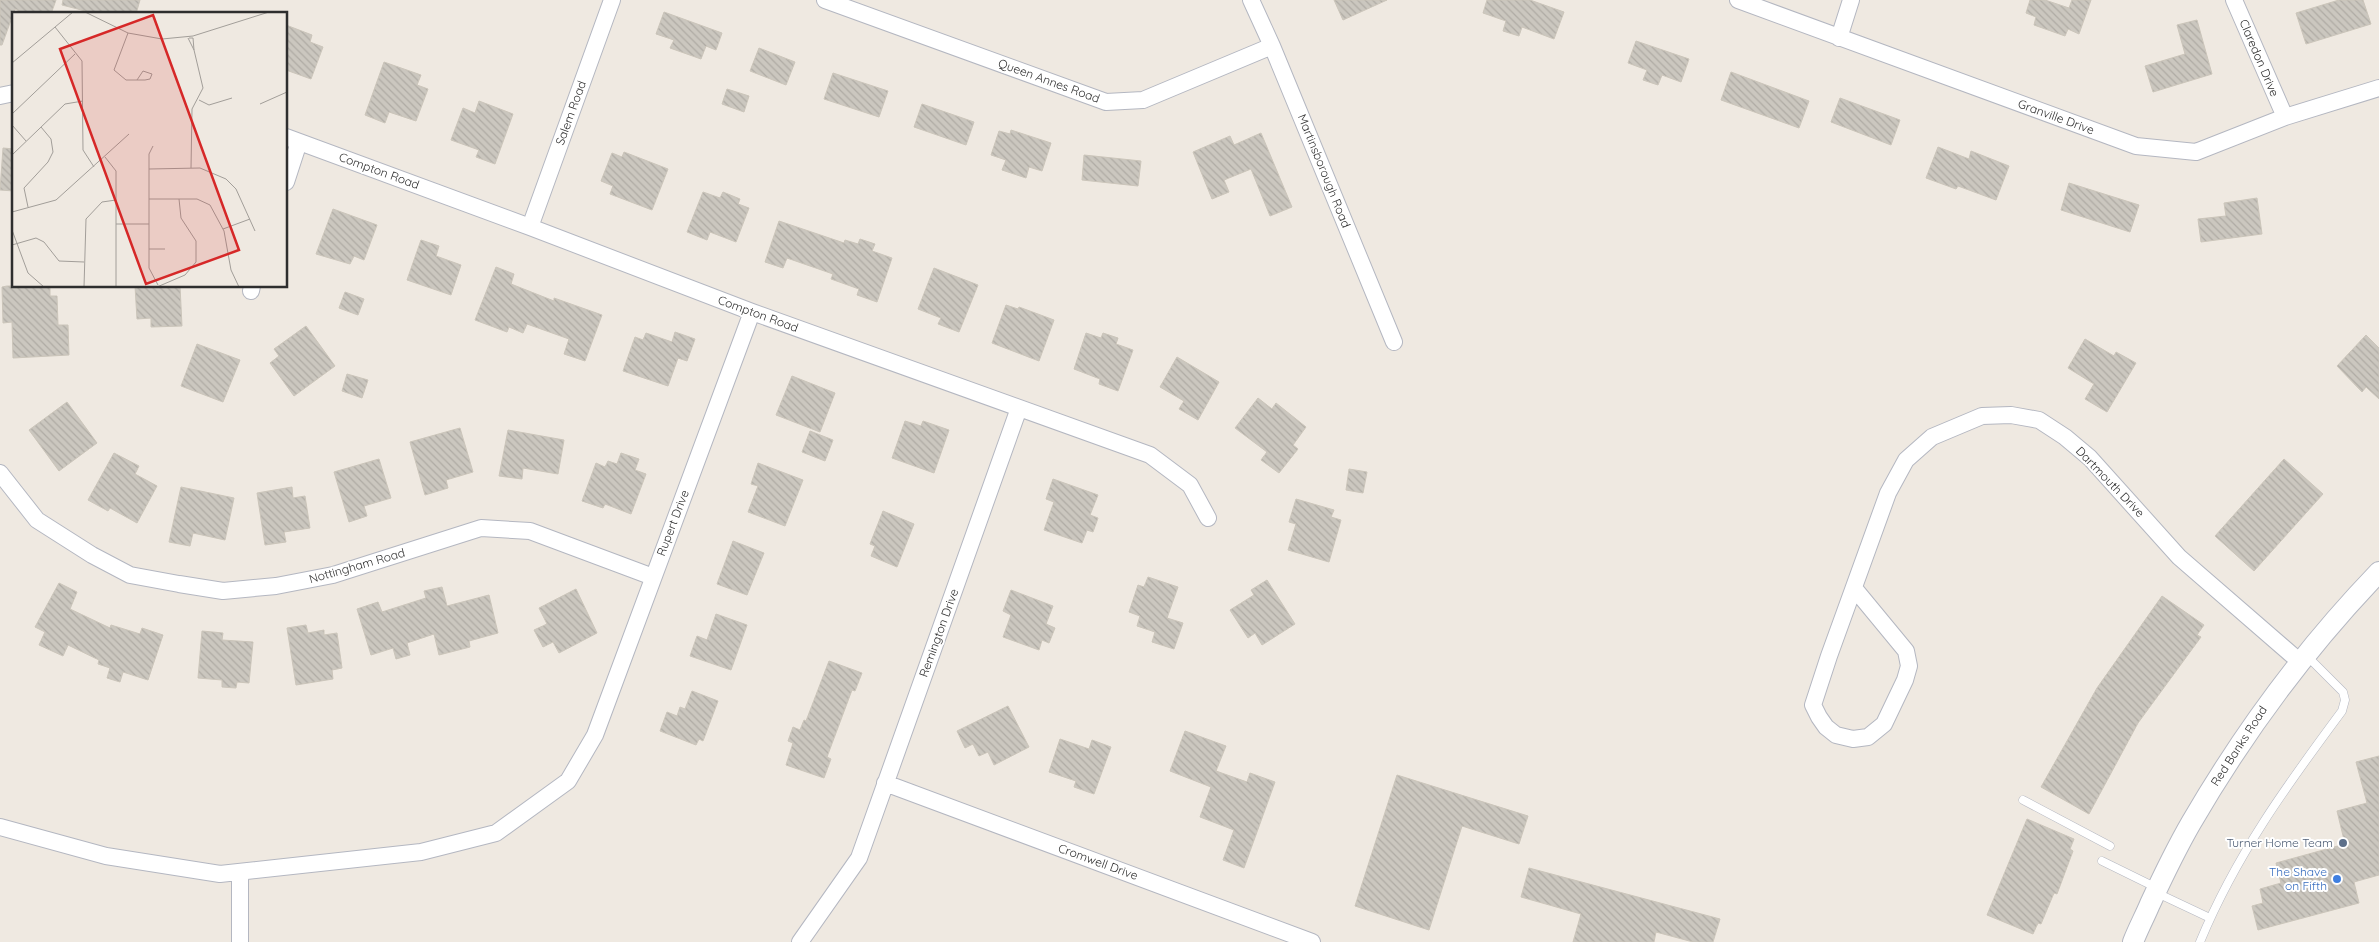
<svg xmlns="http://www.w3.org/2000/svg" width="2379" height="942" viewBox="0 0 2379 942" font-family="Quicksand,sans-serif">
<defs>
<pattern id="building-back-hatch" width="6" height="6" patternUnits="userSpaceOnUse" patternTransform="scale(1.25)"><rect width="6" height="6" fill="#cbc7bf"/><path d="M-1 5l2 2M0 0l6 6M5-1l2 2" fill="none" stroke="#afaba4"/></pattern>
</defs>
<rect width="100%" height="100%" fill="#efe9e1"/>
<path fill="url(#building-back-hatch)" stroke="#cbc5ba" d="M 0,0 L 56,0 L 51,14 L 27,14 L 15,9 L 2,45 L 0,45 Z
M 63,0 L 140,0 L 136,14 L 97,14 L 62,5 Z
M 1334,0 L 1387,0 L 1343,20 Z
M 1487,0 L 1530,0 L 1564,12 L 1554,39 L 1522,27 L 1519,36 L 1503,31 L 1506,21 L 1483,13 Z
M 2030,0 L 2045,0 L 2069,8 L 2072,0 L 2091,0 L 2079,34 L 2068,29 L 2065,36 L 2034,25 L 2036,17 L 2026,13 Z
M 2339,0 L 2363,0 L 2371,24 L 2306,44 L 2296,13 Z
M 664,12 L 722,33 L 716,50 L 706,46 L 701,59 L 670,48 L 674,40 L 656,34 Z
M 2197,20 L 2212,74 L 2153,92 L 2145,66 L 2185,54 L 2177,25 Z
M 286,25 L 312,35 L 310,42 L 323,47 L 311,79 L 286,70 Z
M 1636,41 L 1689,59 L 1681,82 L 1662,75 L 1658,85 L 1643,80 L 1647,70 L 1628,63 Z
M 759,48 L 795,62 L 786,85 L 750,71 Z
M 384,62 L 421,75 L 417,85 L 428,89 L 416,121 L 389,112 L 385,123 L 365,115 Z
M 1731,72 L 1809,101 L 1799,128 L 1721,100 Z
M 833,73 L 888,91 L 879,117 L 824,99 Z
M 727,89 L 749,96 L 744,112 L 722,104 Z
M 1840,98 L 1900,120 L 1891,145 L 1831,122 Z
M 479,101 L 513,114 L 495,164 L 476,157 L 479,150 L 451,140 L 463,108 L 475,113 Z
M 922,104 L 974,122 L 966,145 L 914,127 Z
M 1011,130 L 1051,143 L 1042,171 L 1029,167 L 1026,178 L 1002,170 L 1006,160 L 991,155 L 999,131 L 1010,134 Z
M 1261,133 L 1292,207 L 1270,216 L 1251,169 L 1224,180 L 1229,192 L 1212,199 L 1193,152 L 1230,136 L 1234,145 Z
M 1938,147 L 1969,159 L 1971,151 L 2009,166 L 1996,200 L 1958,186 L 1956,189 L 1926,178 Z
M 3,148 L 14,149 L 14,191 L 0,190 Z
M 624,152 L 668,169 L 652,210 L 610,194 L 613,186 L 601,181 L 612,153 L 622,157 Z
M 1084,155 L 1141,161 L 1138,186 L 1082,180 Z
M 2069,183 L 2139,205 L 2130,232 L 2061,210 Z
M 703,192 L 720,198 L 723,192 L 740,199 L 738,204 L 749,208 L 736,242 L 710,232 L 707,240 L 687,232 Z
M 2257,198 L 2262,234 L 2201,242 L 2198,219 L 2226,216 L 2224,203 Z
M 333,209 L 377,225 L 364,260 L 354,256 L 350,264 L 316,254 Z
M 779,221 L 844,243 L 845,240 L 858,244 L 860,239 L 875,244 L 872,251 L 892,258 L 877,302 L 857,295 L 859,289 L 831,279 L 833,274 L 787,258 L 783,268 L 765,262 Z
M 421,240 L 439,246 L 436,256 L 461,265 L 451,295 L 407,280 Z
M 496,267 L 514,274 L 511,284 L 554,301 L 554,298 L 602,315 L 585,361 L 564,354 L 569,339 L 527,324 L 523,333 L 509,327 L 507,332 L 475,320 Z
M 934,268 L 978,285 L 959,332 L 938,324 L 941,318 L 918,309 Z
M 7,286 L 50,286 L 50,296 L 57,296 L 58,325 L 68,325 L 69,355 L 13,358 L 12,322 L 3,323 L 2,287 Z
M 135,286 L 180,286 L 182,326 L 151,327 L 151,318 L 137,319 Z
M 345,292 L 364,299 L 358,315 L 339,308 Z
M 1006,305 L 1018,309 L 1019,307 L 1054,320 L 1039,361 L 992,343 Z
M 306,326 L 335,366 L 294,396 L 270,363 L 279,356 L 274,349 Z
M 675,332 L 695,339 L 687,361 L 678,358 L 668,386 L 623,371 L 635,337 L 643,340 L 646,333 L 672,342 Z
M 1086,333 L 1101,338 L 1103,333 L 1118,338 L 1116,344 L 1133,350 L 1118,391 L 1099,384 L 1100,379 L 1074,369 Z
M 2366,335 L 2379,348 L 2379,399 L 2366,387 L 2362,392 L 2337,366 Z
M 2085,339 L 2114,356 L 2116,352 L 2136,363 L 2107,412 L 2085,399 L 2094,384 L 2068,368 Z
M 197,344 L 240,360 L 223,402 L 181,386 Z
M 1177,357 L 1219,382 L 1198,420 L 1179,409 L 1184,401 L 1160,387 Z
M 347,374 L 368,380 L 362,398 L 342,391 Z
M 792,376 L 835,393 L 820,432 L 776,415 Z
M 1258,398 L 1272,409 L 1276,403 L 1306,427 L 1293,445 L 1298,449 L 1279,473 L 1261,460 L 1267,452 L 1235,428 Z
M 67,402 L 97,443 L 59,471 L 29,430 Z
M 905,421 L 921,426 L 923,421 L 949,430 L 934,473 L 892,458 Z
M 460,428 L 473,472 L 446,480 L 448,488 L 425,495 L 410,442 Z
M 508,430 L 564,440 L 558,474 L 523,468 L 522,479 L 499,476 Z
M 810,431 L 833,440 L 825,461 L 802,452 Z
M 114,453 L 139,466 L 135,474 L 157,486 L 137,523 L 110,508 L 108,511 L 88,500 Z
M 621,453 L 639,459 L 635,470 L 646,474 L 631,514 L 605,504 L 603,508 L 582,501 L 596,463 L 605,467 L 608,461 L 617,464 Z
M 379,459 L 391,498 L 364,506 L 367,516 L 349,522 L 334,472 Z
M 2284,459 L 2323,494 L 2254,571 L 2215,536 Z
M 758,463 L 803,480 L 785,526 L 748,512 L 758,486 L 751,484 Z
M 1349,469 L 1367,472 L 1363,493 L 1346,490 Z
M 1053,479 L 1098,495 L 1090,515 L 1098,518 L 1093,532 L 1087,530 L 1082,543 L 1044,530 L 1054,502 L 1046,499 Z
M 181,487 L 234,498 L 225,540 L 193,533 L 190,546 L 169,542 Z
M 292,487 L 293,498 L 305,496 L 310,528 L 284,532 L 286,542 L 265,545 L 257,493 Z
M 1296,499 L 1334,510 L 1331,517 L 1341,520 L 1329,562 L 1288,550 L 1296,524 L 1289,522 Z
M 883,511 L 914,524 L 897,567 L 871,556 L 875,546 L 870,544 Z
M 733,541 L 764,553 L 747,595 L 717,584 Z
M 1148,577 L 1178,587 L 1167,618 L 1183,623 L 1174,649 L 1152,642 L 1155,632 L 1137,626 L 1140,616 L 1129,612 L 1138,585 L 1144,587 Z
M 1267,580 L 1295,624 L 1262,645 L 1255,633 L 1248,638 L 1230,610 L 1254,595 L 1251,590 Z
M 59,583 L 77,592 L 70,609 L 110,628 L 111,625 L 140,634 L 142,628 L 163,635 L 148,680 L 123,672 L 120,682 L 107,678 L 110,668 L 98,664 L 99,660 L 68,645 L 63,656 L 39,645 L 45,632 L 35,627 Z
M 442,587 L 447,606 L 489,595 L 498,633 L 469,641 L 470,647 L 439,655 L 434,634 L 407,643 L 410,655 L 396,659 L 393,648 L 371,655 L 357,609 L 378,602 L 382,612 L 426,598 L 424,591 Z
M 576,589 L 597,633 L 559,653 L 553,642 L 543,647 L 534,630 L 547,624 L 539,608 Z
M 1011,590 L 1053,606 L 1046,624 L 1055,628 L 1049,643 L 1042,640 L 1039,650 L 1003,637 L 1011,615 L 1003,611 Z
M 2162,596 L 2204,625 L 2197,635 L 2201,637 L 2138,723 L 2089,814 L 2041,787 L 2097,688 Z
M 716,614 L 747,625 L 731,670 L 690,656 L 697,636 L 707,640 Z
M 306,625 L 308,633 L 324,630 L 324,635 L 337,633 L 342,668 L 332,670 L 333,679 L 296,685 L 287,628 Z
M 202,631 L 223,633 L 222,640 L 253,642 L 249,683 L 237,682 L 236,688 L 222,687 L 222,680 L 198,678 Z
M 829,661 L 862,673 L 855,691 L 852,690 L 827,757 L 831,759 L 824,778 L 786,765 L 793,743 L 788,741 L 793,727 L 800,730 L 804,720 L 806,721 Z
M 692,691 L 718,701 L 703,741 L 699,739 L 696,745 L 660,731 L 667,712 L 677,716 L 680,707 L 685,709 Z
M 1008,706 L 1029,747 L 994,765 L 988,752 L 979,756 L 973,744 L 965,748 L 957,731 Z
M 1185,731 L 1226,746 L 1216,771 L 1247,782 L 1250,773 L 1275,782 L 1244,868 L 1223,860 L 1234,830 L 1200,817 L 1211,787 L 1170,771 Z
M 1060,739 L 1089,749 L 1092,740 L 1111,747 L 1094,794 L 1074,787 L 1076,781 L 1049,772 Z
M 2379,756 L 2379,875 L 2354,882 L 2359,903 L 2258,930 L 2252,906 L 2263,903 L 2260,889 L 2281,883 L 2276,863 L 2345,844 L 2337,811 L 2367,803 L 2356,762 Z
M 1397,775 L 1528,816 L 1519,844 L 1462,826 L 1429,930 L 1355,906 Z
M 2027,819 L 2074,839 L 2070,849 L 2073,851 L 2057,894 L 2054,893 L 2041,924 L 2038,923 L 2033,934 L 1987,915 Z
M 1529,868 L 1720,919 L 1713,942 L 1693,942 L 1656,932 L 1654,942 L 1573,942 L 1581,914 L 1521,897 Z"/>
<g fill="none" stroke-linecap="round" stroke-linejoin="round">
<defs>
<path id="service" d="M 2023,800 L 2110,846
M 2102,861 L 2157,888
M 2157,893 L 2210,918
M 2200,942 C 2236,855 2287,785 2342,711 L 2345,700 L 2343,692 L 2306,655"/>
<path id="minor" d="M 825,0 L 1106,102 L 1143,100 L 1272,46
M 1251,0 L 1272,46 L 1394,342
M 1738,0 L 2136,146 L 2196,152 L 2285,117 L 2379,88
M 2234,0 L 2285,117
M 1839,38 L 1851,0
M 0,96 L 14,93
M 286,137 L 530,227 L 752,312 L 1150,455 L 1190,485 L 1208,518
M 286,182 L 299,142
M 530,227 L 612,0
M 251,291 L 252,286
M 0,473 L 37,520 L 92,555 L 130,575 L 179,584 L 223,591 L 276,586 L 333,575 L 481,528 L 530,531 L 653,577
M 1854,588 L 1906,651 L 1909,666 L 1905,680 L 1884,724 L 1868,737 L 1853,739 L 1836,735 L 1826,727 L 1819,717 L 1813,705 L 1829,656 L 1888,493 L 1906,460 L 1932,437 L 1982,416 L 2011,415 L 2039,420 L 2065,437 L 2090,458 L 2179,557 L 2299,661
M 885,783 L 1312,942
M 0,827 L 106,856 L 220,874 L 421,852 L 496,833 L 568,781 L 595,735 L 752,312
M 240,872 L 240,942
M 800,942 L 859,858 L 1019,408"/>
<path id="tertiary" d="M 2133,942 C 2138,929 2145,916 2150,904 C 2163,876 2176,849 2191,823 C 2245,730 2304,650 2379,572"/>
</defs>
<use href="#service" stroke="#b4b7c1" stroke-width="9"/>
<use href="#minor" stroke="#b4b7c1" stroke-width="18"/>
<use href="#tertiary" stroke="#b4b7c1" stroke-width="22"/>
<use href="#service" stroke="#fff" stroke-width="8"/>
<use href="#minor" stroke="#fff" stroke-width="16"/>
<use href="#tertiary" stroke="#fff" stroke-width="20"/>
</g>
<circle fill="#5c6f8a" stroke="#fff" stroke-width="2" cx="2343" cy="843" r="5"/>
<circle fill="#3f7fe0" stroke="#fff" stroke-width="2" cx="2337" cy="879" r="5"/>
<g text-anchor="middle" stroke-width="4" stroke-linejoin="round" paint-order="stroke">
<g font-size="12" fill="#2e2e2e" stroke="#fff">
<text transform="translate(2259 58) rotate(67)" y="4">Claredon Drive</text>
<text transform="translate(1049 81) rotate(20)" y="4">Queen Annes Road</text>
<text transform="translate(571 113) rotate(-70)" y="4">Salem Road</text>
<text transform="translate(2056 117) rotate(20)" y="4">Granville Drive</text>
<text transform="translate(379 171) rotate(20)" y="4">Compton Road</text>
<text transform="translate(1324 171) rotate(68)" y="4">Martinsborough Road</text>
<text transform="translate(758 314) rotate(20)" y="4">Compton Road</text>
<text transform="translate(2110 482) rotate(46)" y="4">Dartmouth Drive</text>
<text transform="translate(673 523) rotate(-69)" y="4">Rupert Drive</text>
<text transform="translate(357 566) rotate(-16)" y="4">Nottingham Road</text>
<text transform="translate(939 633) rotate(-70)" y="4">Remington Drive</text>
<text transform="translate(2239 746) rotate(-57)" y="4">Red Banks Road</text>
<text transform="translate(1098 862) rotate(20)" y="4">Cromwell Drive</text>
</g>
<g font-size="12" fill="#4e5e75" stroke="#fff" text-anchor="end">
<text x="2333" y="847">Turner Home Team</text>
</g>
<g font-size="12" fill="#366cbe" stroke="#fff" text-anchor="end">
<text x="2327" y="876">The Shave<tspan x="2327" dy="14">on Fifth</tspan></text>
</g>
</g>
<g transform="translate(12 12)">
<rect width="275" height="275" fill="#efe9e1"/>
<path fill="none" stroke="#a29e99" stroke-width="1" d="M 73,0 L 116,21 L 150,27 L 181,24 L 257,0M 43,15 L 70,49 L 71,138 L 82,155M 116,21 L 102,58 L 114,68 L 133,68 L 138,67 L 140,62 L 131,59 L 125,68M 176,26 L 182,38 L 191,76 L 180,97 L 179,156M 177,26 L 181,26 L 182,38M 0,51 L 61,0M 187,88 L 197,93 L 220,86M 248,92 L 275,80M 0,102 L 63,42M 0,113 L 14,129M 141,134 L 137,142 L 137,256 L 146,273M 0,143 L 53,92 L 71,89M 93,145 L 104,159 L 104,275M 137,157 L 188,156 L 214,167 L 224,177 L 243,219M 137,187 L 185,187 L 198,193 L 212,219 L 219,258 L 227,275M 16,195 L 12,176 L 36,150 L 41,140 L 39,127 L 29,115M 0,200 L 44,188 L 117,122M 104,212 L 137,212M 211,217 L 238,207M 0,218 L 16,261 L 32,275M 0,233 L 24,226 L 32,230 L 47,249 L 72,250M 137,237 L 153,237M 72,275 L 74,207 L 90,190 L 104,188M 145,275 L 173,263 L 184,250 L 184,229 L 169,206 L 167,187"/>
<path fill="#d62828" fill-opacity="0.15" stroke="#d62828" stroke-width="2.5" d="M 141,3 L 227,238 L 134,272 L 48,37 Z"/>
<rect width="275" height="275" fill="none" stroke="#2e2e2e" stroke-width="2.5"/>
</g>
</svg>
